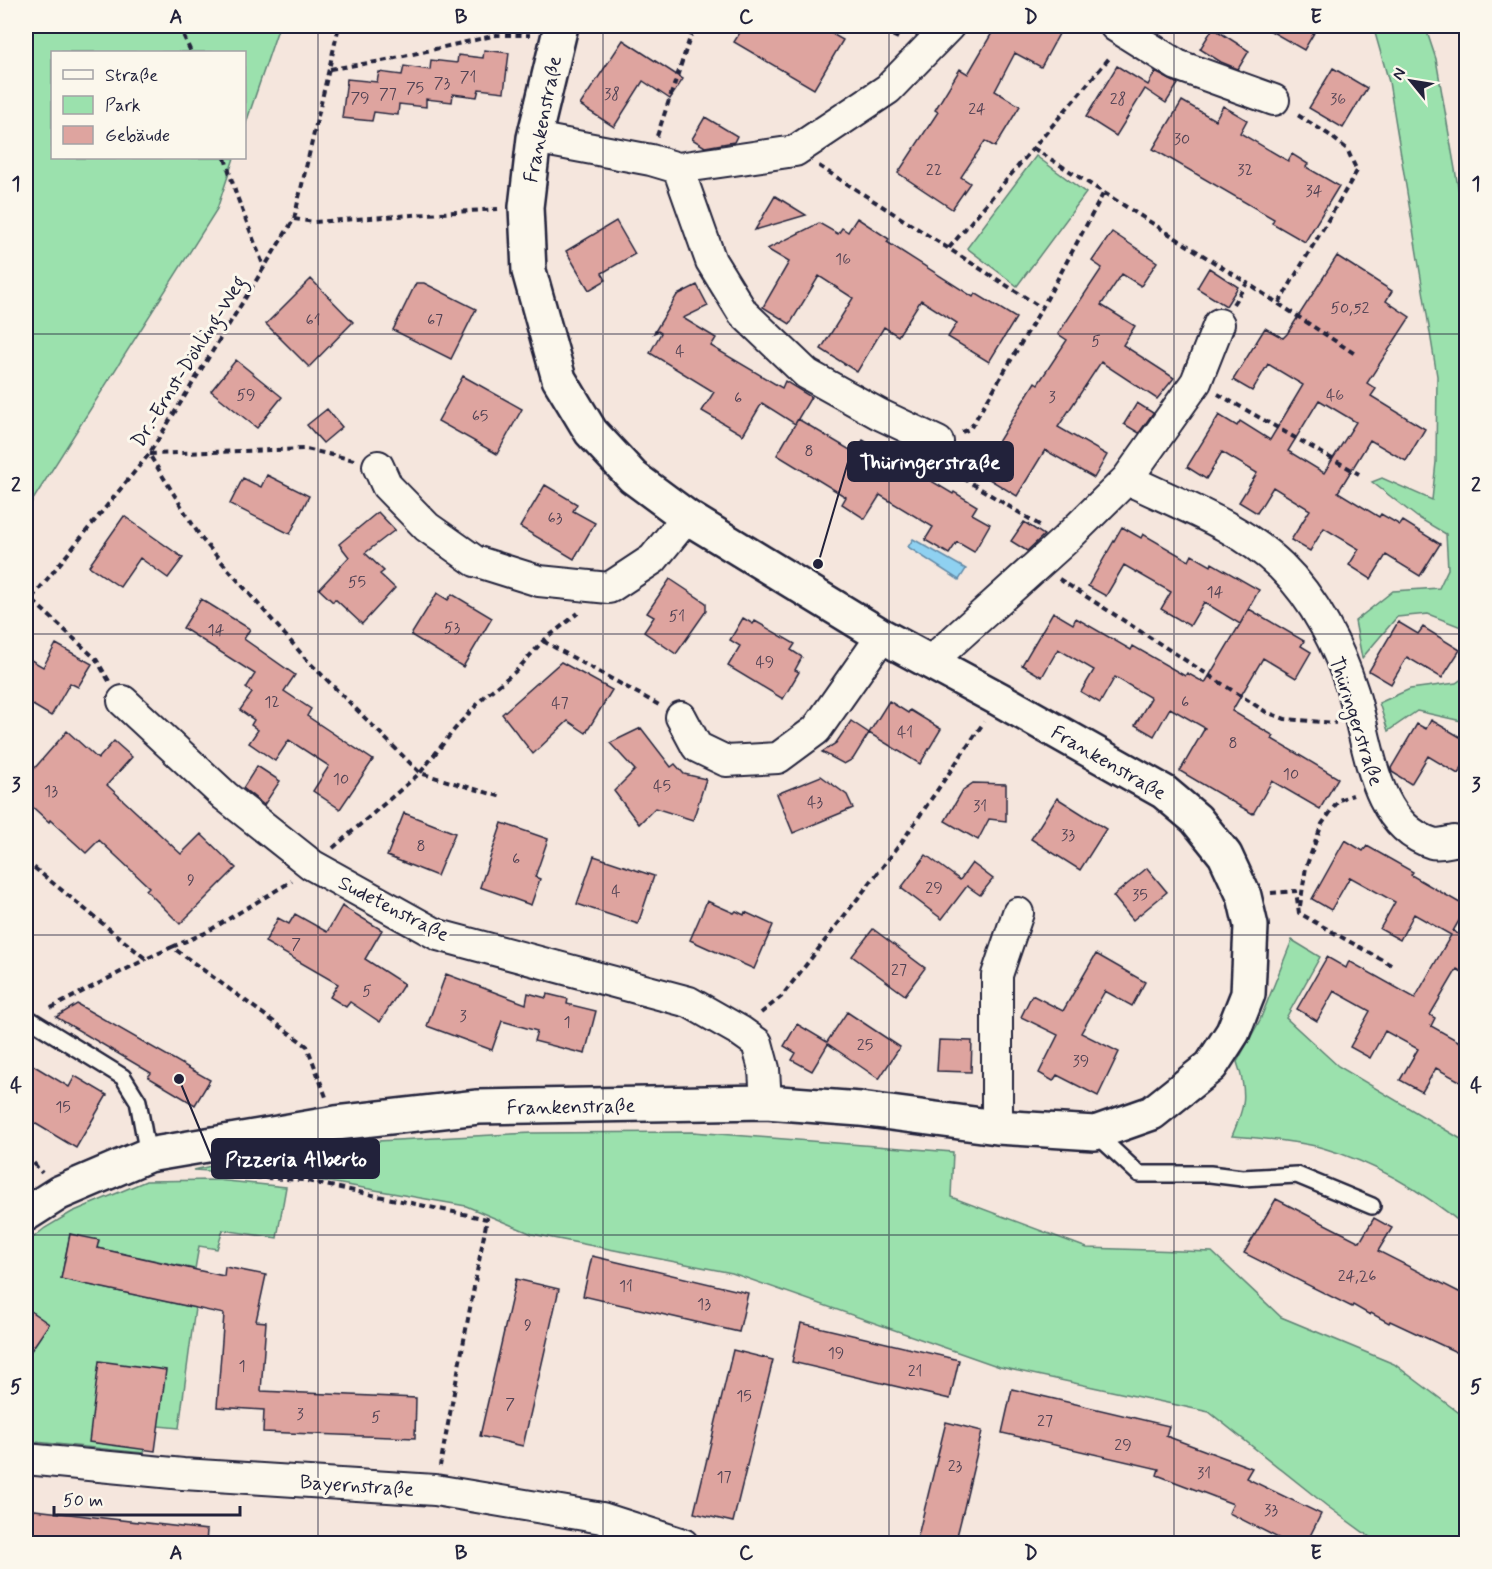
<svg xmlns="http://www.w3.org/2000/svg" width="1492" height="1569" viewBox="0 0 1492 1569" font-family="Mynerve,sans-serif">
<rect width="100%" height="100%" fill="#f5e6dd"/>
<filter id="ink" filterUnits="userSpaceOnUse"><feTurbulence type="fractalNoise" baseFrequency=".0167" numOctaves="2"/><feDisplacementMap in="SourceGraphic" scale="12" xChannelSelector="R" yChannelSelector="G"/><feConvolveMatrix kernelMatrix="1 2 1 2 8 2 1 2 1" color-interpolation-filters="sRGB"/></filter>
<g filter="url(#ink)">
<path fill="#9be1ad" stroke="#5e8274" stroke-width="1.5" d="M 26,26 L 279,26 L 245,126 L 244,52 L 52,52 L 52,158 L 234,158 L 217,209 L 26,511 Z
M 1373,26 L 1425,26 L 1436,59 L 1466,233 L 1466,629 L 1428,614 L 1397,617 L 1362,658 L 1355,621 L 1393,591 L 1439,588 L 1448,569 L 1446,534 L 1417,517 L 1372,482 L 1382,478 L 1432,500 L 1436,462 L 1437,376 L 1389,82 Z
M 1036,156 L 1086,193 L 1017,286 L 967,248 Z
M 1466,676 L 1466,722 L 1417,711 L 1388,731 L 1379,703 L 1410,689 L 1456,683 Z
M 1292,940 L 1320,957 L 1286,1018 L 1338,1066 L 1466,1142 L 1466,1227 C 1425,1193 1375,1163 1323,1148 C 1297,1141 1260,1138 1232,1136 C 1245,1106 1248,1094 1237,1062 L 1260,1020 Z
M 693,1132 L 953,1152 L 951,1197 L 1087,1248 L 1212,1252 L 1281,1317 L 1394,1364 L 1466,1418 L 1466,1543 L 1378,1543 L 1327,1506 L 1209,1412 L 1000,1367 L 732,1273 L 532,1234 L 466,1206 L 301,1177 L 194,1170 L 300,1145 L 532,1133 Z
M 217,1180 L 286,1187 L 277,1238 L 223,1230 L 217,1249 L 199,1246 L 195,1269 L 97,1248 L 70,1234 L 61,1279 L 195,1308 L 179,1428 L 148,1425 L 144,1453 L 26,1441 L 26,1243 L 45,1228 L 72,1212 L 146,1181 Z"/>
<path fill="#8fd1f1" stroke="#638ba8" stroke-width="1.5" d="M 913,539 L 966,569 L 959,580 L 908,547 Z"/>
<path fill="#dea49f" stroke="#22223b" stroke-width="1.5" fill-rule="evenodd" d="M 744,26 L 818,26 L 843,40 L 814,89 L 734,42 Z
M 996,26 L 1048,26 L 1060,32 L 1041,67 L 1015,53 L 995,91 L 1020,106 L 995,147 L 985,141 L 961,177 L 970,183 L 952,209 L 898,173 L 938,112 L 935,110 L 960,69 L 968,74 Z
M 1262,26 L 1318,26 L 1304,50 Z
M 1213,28 L 1249,51 L 1238,69 L 1221,62 L 1200,49 Z
M 623,40 L 683,79 L 670,99 L 643,81 L 614,127 L 580,105 Z
M 484,50 L 509,53 L 504,92 L 479,89 L 477,97 L 453,94 L 452,102 L 426,99 L 426,107 L 399,104 L 398,115 L 374,112 L 372,121 L 342,118 L 347,79 L 377,82 L 379,72 L 402,75 L 404,66 L 430,70 L 431,60 L 457,63 L 458,55 L 483,58 Z
M 1117,66 L 1148,85 L 1155,72 L 1178,84 L 1166,103 L 1145,89 L 1116,136 L 1086,117 Z
M 1333,68 L 1367,88 L 1343,128 L 1309,108 Z
M 1182,101 L 1215,120 L 1223,106 L 1247,120 L 1240,133 L 1288,161 L 1292,154 L 1308,164 L 1306,167 L 1339,186 L 1305,242 L 1272,223 L 1274,219 L 1153,149 Z
M 705,117 L 737,136 L 734,142 L 705,147 L 692,139 Z
M 775,196 L 806,215 L 755,230 Z
M 857,218 L 889,239 L 887,242 L 973,297 L 975,293 L 1016,318 L 989,362 L 948,337 L 957,323 L 921,300 L 898,336 L 884,327 L 857,372 L 821,349 L 853,298 L 819,276 L 790,324 L 763,307 L 789,262 L 767,249 L 819,223 L 838,234 L 842,228 L 848,232 Z
M 616,221 L 635,254 L 602,273 L 606,280 L 589,290 L 566,251 Z
M 1112,232 L 1157,262 L 1141,286 L 1122,274 L 1101,305 L 1135,326 L 1123,345 L 1174,378 L 1157,399 L 1101,362 L 1058,427 L 1107,455 L 1094,478 L 1045,450 L 1017,496 L 979,473 L 1035,382 L 1038,384 L 1067,340 L 1058,334 L 1102,268 L 1092,261 Z
M 1337,256 L 1392,291 L 1386,301 L 1410,317 L 1367,383 L 1376,389 L 1371,396 L 1425,429 L 1406,461 L 1370,440 L 1338,492 L 1379,517 L 1381,514 L 1400,525 L 1403,521 L 1440,544 L 1420,576 L 1386,555 L 1371,579 L 1349,565 L 1359,549 L 1324,528 L 1310,551 L 1291,540 L 1310,510 L 1273,487 L 1257,513 L 1239,502 L 1257,473 L 1222,452 L 1206,479 L 1187,467 L 1219,415 L 1237,426 L 1240,421 L 1270,440 L 1303,385 L 1268,364 L 1252,391 L 1233,380 L 1265,328 L 1283,338 L 1287,334 ZM 1319,400 L 1356,422 L 1324,473 L 1288,451 Z
M 1209,268 L 1238,287 L 1226,306 L 1197,288 Z
M 311,279 L 353,322 L 309,367 L 266,324 Z
M 416,283 L 424,283 L 476,309 L 451,359 L 393,330 Z
M 697,285 L 708,306 L 683,318 L 716,338 L 711,346 L 782,388 L 785,381 L 811,397 L 795,424 L 762,403 L 743,435 L 702,411 L 714,392 L 650,353 L 661,333 L 658,331 L 654,333 L 677,295 Z
M 236,360 L 282,397 L 257,428 L 211,391 Z
M 463,376 L 522,409 L 497,454 L 438,421 Z
M 1137,403 L 1153,413 L 1139,433 L 1124,424 Z
M 327,409 L 342,427 L 323,443 L 307,425 Z
M 798,419 L 855,453 L 863,440 L 953,494 L 954,492 L 977,506 L 972,514 L 990,524 L 974,552 L 957,542 L 949,554 L 925,540 L 933,527 L 880,495 L 865,519 L 842,504 L 846,497 L 777,455 Z
M 267,475 L 309,496 L 290,534 L 230,504 L 243,478 L 261,487 Z
M 545,485 L 577,504 L 573,511 L 595,523 L 574,559 L 520,527 Z
M 378,512 L 395,530 L 365,553 L 384,571 L 380,574 L 395,588 L 362,624 L 335,599 L 333,602 L 319,589 L 349,557 L 339,544 Z
M 124,516 L 183,558 L 168,578 L 140,558 L 120,587 L 89,566 Z
M 1024,522 L 1044,535 L 1027,551 L 1011,541 Z
M 1122,527 L 1141,538 L 1143,534 L 1189,561 L 1192,555 L 1211,566 L 1212,563 L 1259,590 L 1240,624 L 1204,602 L 1190,626 L 1161,609 L 1171,592 L 1124,565 L 1106,596 L 1088,586 Z
M 670,579 L 706,603 L 706,611 L 676,654 L 644,632 L 654,617 L 647,613 Z
M 437,593 L 448,600 L 452,594 L 492,618 L 463,667 L 411,635 Z
M 201,599 L 250,629 L 244,639 L 295,675 L 284,691 L 311,709 L 307,716 L 373,760 L 340,809 L 313,791 L 329,766 L 289,740 L 275,761 L 249,743 L 258,730 L 251,725 L 254,720 L 240,710 L 252,693 L 246,688 L 255,674 L 183,628 Z
M 1249,609 L 1304,641 L 1301,646 L 1311,652 L 1296,678 L 1263,658 L 1232,711 L 1274,736 L 1272,739 L 1338,778 L 1320,809 L 1272,781 L 1253,814 L 1180,771 L 1205,728 L 1170,708 L 1154,736 L 1135,725 L 1151,698 L 1115,677 L 1100,703 L 1081,692 L 1094,670 L 1058,649 L 1042,677 L 1022,665 L 1053,612 L 1073,624 L 1076,618 L 1131,650 L 1133,646 L 1185,676 L 1187,673 L 1205,683 Z
M 743,618 L 753,624 L 755,621 L 795,644 L 791,650 L 802,657 L 795,670 L 799,672 L 783,699 L 728,666 L 740,646 L 730,640 Z
M 1398,622 L 1418,634 L 1423,627 L 1460,650 L 1442,678 L 1407,657 L 1391,684 L 1369,671 Z
M 56,644 L 92,664 L 78,687 L 70,683 L 51,716 L 26,701 L 26,657 L 43,667 Z
M 561,662 L 612,690 L 586,733 L 568,721 L 533,754 L 502,714 Z
M 889,701 L 908,713 L 910,710 L 941,729 L 920,764 L 869,733 Z
M 1431,720 L 1467,741 L 1467,759 L 1458,774 L 1428,756 L 1411,784 L 1392,772 L 1391,768 L 1417,724 L 1426,729 Z
M 851,721 L 869,733 L 853,759 L 844,764 L 822,752 L 836,743 Z
M 641,728 L 671,767 L 675,764 L 684,774 L 706,779 L 693,820 L 655,808 L 639,824 L 614,791 L 635,770 L 610,743 Z
M 67,731 L 98,759 L 114,741 L 132,757 L 107,785 L 181,854 L 201,834 L 236,868 L 180,924 L 146,890 L 149,887 L 99,840 L 86,853 L 50,820 L 49,822 L 26,801 L 26,778 Z
M 257,766 L 280,781 L 264,805 L 243,788 Z
M 821,776 L 847,795 L 853,808 L 793,833 L 777,794 Z
M 973,783 L 1006,784 L 1006,821 L 989,819 L 978,840 L 945,821 L 963,790 Z
M 1057,798 L 1106,829 L 1080,870 L 1031,839 Z
M 404,813 L 455,833 L 437,876 L 387,856 Z
M 502,823 L 548,839 L 535,877 L 540,879 L 531,905 L 480,887 Z
M 1345,840 L 1363,851 L 1367,846 L 1413,872 L 1411,875 L 1467,907 L 1453,931 L 1467,939 L 1467,975 L 1457,969 L 1430,1015 L 1435,1018 L 1431,1026 L 1467,1046 L 1467,1085 L 1436,1068 L 1422,1092 L 1400,1080 L 1418,1049 L 1385,1031 L 1370,1058 L 1350,1047 L 1370,1011 L 1334,991 L 1317,1021 L 1297,1009 L 1327,957 L 1346,968 L 1349,961 L 1415,998 L 1451,935 L 1414,914 L 1400,940 L 1380,929 L 1395,902 L 1350,877 L 1331,910 L 1312,899 Z
M 926,855 L 960,880 L 972,863 L 993,879 L 980,895 L 967,886 L 942,919 L 901,888 Z
M 594,856 L 654,876 L 638,924 L 577,904 Z
M 1147,868 L 1167,892 L 1133,920 L 1113,896 Z
M 707,901 L 734,913 L 736,911 L 744,915 L 745,912 L 773,925 L 754,969 L 690,940 Z
M 342,906 L 382,930 L 365,959 L 404,984 L 380,1022 L 350,1002 L 346,1007 L 330,997 L 338,984 L 265,942 L 278,918 L 289,924 L 295,914 L 327,932 Z
M 873,929 L 925,968 L 905,995 L 852,956 Z
M 1096,954 L 1145,982 L 1132,1006 L 1105,991 L 1081,1033 L 1119,1052 L 1098,1096 L 1057,1075 L 1053,1081 L 1039,1073 L 1058,1035 L 1021,1017 L 1032,995 L 1063,1011 Z
M 446,974 L 526,1004 L 528,993 L 546,998 L 547,994 L 568,999 L 567,1004 L 596,1011 L 585,1054 L 534,1041 L 537,1031 L 502,1021 L 492,1050 L 427,1026 Z
M 77,1004 L 210,1080 L 195,1105 L 148,1077 L 151,1073 L 56,1017 Z
M 847,1012 L 900,1047 L 879,1079 L 828,1044 L 812,1071 L 792,1060 L 796,1053 L 784,1046 L 797,1024 L 827,1042 Z
M 939,1040 L 972,1041 L 971,1072 L 937,1071 Z
M 26,1061 L 69,1087 L 75,1076 L 107,1095 L 76,1148 L 26,1118 Z
M 1276,1199 L 1360,1242 L 1374,1218 L 1392,1228 L 1378,1251 L 1467,1296 L 1467,1357 L 1390,1321 L 1389,1323 L 1371,1313 L 1370,1315 L 1353,1305 L 1352,1307 L 1244,1253 Z
M 70,1234 L 99,1240 L 97,1248 L 224,1276 L 225,1267 L 266,1275 L 256,1321 L 266,1322 L 261,1391 L 416,1398 L 415,1438 L 263,1432 L 264,1410 L 217,1407 L 224,1314 L 61,1279 Z
M 592,1256 L 748,1293 L 739,1332 L 583,1296 Z
M 516,1279 L 559,1289 L 523,1446 L 480,1436 Z
M 26,1308 L 49,1324 L 26,1358 Z
M 801,1323 L 959,1360 L 950,1399 L 792,1362 Z
M 733,1350 L 773,1360 L 733,1522 L 694,1513 Z
M 99,1361 L 166,1370 L 155,1451 L 89,1442 Z
M 1012,1389 L 1169,1426 L 1166,1436 L 1252,1468 L 1246,1478 L 1321,1514 L 1306,1544 L 1290,1544 L 1229,1513 L 1233,1504 L 1157,1475 L 1159,1469 L 1002,1433 Z
M 946,1422 L 982,1431 L 964,1508 L 955,1544 L 916,1544 Z
M 26,1509 L 207,1530 L 206,1544 L 26,1544 Z"/>
<g fill="none" stroke-linecap="round" stroke-linejoin="round">
<defs>
<path id="service" d="M 26,1017 L 123,1077 L 138,1101 L 148,1155
M 1095,1133 L 1139,1174 L 1210,1174 L 1242,1178 L 1297,1175 L 1372,1206"/>
<path id="minor" d="M 1115,26 L 1177,65 L 1274,100
M 534,138 L 651,160 L 678,168 L 711,261 L 743,313 L 807,374 L 879,414 L 938,442
M 678,168 L 795,151 L 888,89 L 949,26
M 378,466 L 387,486 L 427,527 L 475,561 L 539,581 L 609,588 L 653,559 L 687,517
M 1127,479 C 1178,504 1240,526 1281,566 C 1315,599 1339,648 1353,692 C 1369,742 1373,825 1432,843 C 1438,845 1448,842 1454,841
M 930,662 L 1064,541 L 1127,479 L 1196,382 L 1219,324
M 123,701 L 225,796 L 312,865 L 438,935 L 689,1002 L 740,1031 L 757,1043 L 764,1069 L 766,1102
M 681,717 L 697,747 L 726,761 L 778,758 L 816,730 L 882,636
M 997,1127 L 997,975 L 1018,913
M 26,1459 L 183,1474 L 435,1490 L 602,1518 L 683,1544"/>
<path id="tertiary" d="M 26,1214 L 59,1193 L 148,1155 L 336,1123 L 478,1107 L 766,1102 L 860,1109 L 997,1127 L 1095,1133 L 1152,1113 L 1211,1066 L 1233,1032 L 1248,994 L 1251,926 L 1244,896 L 1225,855 L 1196,819 L 1164,792 L 999,699 L 882,636 L 687,517 L 633,477 L 591,432 L 559,379 L 529,271 L 526,207 L 534,138 L 561,26"/>
</defs>
<use href="#service" stroke="#22223b" stroke-width="20"/>
<use href="#minor" stroke="#22223b" stroke-width="34"/>
<use href="#tertiary" stroke="#22223b" stroke-width="38"/>
<path stroke="#22223b" stroke-width="4" stroke-dasharray="6 4.5" stroke-linecap="butt" d="M 179,26 L 191,52
M 874,26 L 900,39
M 330,69 L 382,61 L 497,35 L 530,35
M 657,136 L 694,26
M 1033,148 L 1247,283
M 225,158 L 236,194 L 264,267
M 819,166 L 1042,308
M 294,219 L 314,222 L 498,209
M 949,248 L 1111,56
M 1279,303 L 1357,171 L 1347,149 L 1328,134 L 1296,114
M 1233,304 L 1247,283 L 1355,354
M 1218,394 L 1359,474
M 962,432 L 970,429 L 1042,308 L 1104,192
M 354,460 L 306,449 L 149,454 L 201,538 L 306,659 L 420,773 L 502,797
M 945,467 L 1041,526
M 1059,579 L 1266,712 L 1285,719 L 1336,723
M 26,608 L 31,599
M 543,641 L 659,705
M 109,681 L 96,659 L 31,599 L 149,454 L 294,219 L 339,26
M 333,848 L 420,773 L 458,725 L 486,695 L 516,671 L 543,641 L 578,613
M 26,861 L 146,959 L 172,947 L 307,1046 L 326,1097
M 1271,893 L 1296,891 L 1299,913 L 1391,965
M 1300,906 L 1306,867 L 1322,824 L 1339,800 L 1353,795
M 172,947 L 205,933 L 292,881
M 51,1008 L 146,959
M 761,1013 L 781,997 L 901,843 L 984,722
M 27,1155 L 42,1173
M 213,1175 L 302,1180 L 487,1219 L 440,1466"/>
<use href="#service" stroke="#fbf7ec" stroke-width="15"/>
<use href="#minor" stroke="#fbf7ec" stroke-width="30"/>
<use href="#tertiary" stroke="#fbf7ec" stroke-width="33"/>
</g>
</g>
<path fill="none" stroke="#22223b" stroke-width="1.5" stroke-opacity="0.55" d="M 318,26 L 318,1544M 603,26 L 603,1544M 889,26 L 889,1544M 1174,26 L 1174,1544M 26,334 L 1466,334M 26,634 L 1466,634M 26,935 L 1466,935M 26,1235 L 1466,1235"/>
<g text-anchor="middle" stroke-width="6" stroke-linejoin="round" paint-order="stroke">
<g font-size="16" fill="#514254">
<text x="468" y="82">71</text>
<text x="442" y="88">73</text>
<text x="415" y="93">75</text>
<text x="388" y="99">77</text>
<text x="612" y="99">38</text>
<text x="360" y="103">79</text>
<text x="1118" y="104">28</text>
<text x="1338" y="104">36</text>
<text x="977" y="114">24</text>
<text x="1182" y="144">30</text>
<text x="934" y="175">22</text>
<text x="1245" y="175">32</text>
<text x="1314" y="196">34</text>
<text x="843" y="264">16</text>
<text x="1350" y="313">50,52</text>
<text x="313" y="325">61</text>
<text x="435" y="325">67</text>
<text x="1096" y="346">5</text>
<text x="680" y="356">4</text>
<text x="246" y="400">59</text>
<text x="1335" y="400">46</text>
<text x="1052" y="402">3</text>
<text x="738" y="403">6</text>
<text x="480" y="421">65</text>
<text x="809" y="456">8</text>
<text x="555" y="523">63</text>
<text x="357" y="587">55</text>
<text x="1215" y="597">14</text>
<text x="677" y="621">51</text>
<text x="452" y="633">53</text>
<text x="216" y="635">14</text>
<text x="765" y="667">49</text>
<text x="272" y="707">12</text>
<text x="1185" y="707">6</text>
<text x="560" y="708">47</text>
<text x="905" y="737">41</text>
<text x="1233" y="748">8</text>
<text x="1291" y="779">10</text>
<text x="341" y="784">10</text>
<text x="662" y="791">45</text>
<text x="51" y="796">13</text>
<text x="815" y="807">43</text>
<text x="980" y="811">31</text>
<text x="1068" y="840">33</text>
<text x="421" y="851">8</text>
<text x="516" y="864">6</text>
<text x="191" y="885">9</text>
<text x="934" y="893">29</text>
<text x="616" y="896">4</text>
<text x="1140" y="900">35</text>
<text x="296" y="949">7</text>
<text x="899" y="975">27</text>
<text x="367" y="996">5</text>
<text x="463" y="1021">3</text>
<text x="567" y="1027">1</text>
<text x="865" y="1050">25</text>
<text x="1081" y="1066">39</text>
<text x="63" y="1112">15</text>
<text x="1357" y="1281">24,26</text>
<text x="626" y="1291">11</text>
<text x="704" y="1309">13</text>
<text x="528" y="1330">9</text>
<text x="836" y="1358">19</text>
<text x="242" y="1371">1</text>
<text x="915" y="1376">21</text>
<text x="744" y="1401">15</text>
<text x="510" y="1409">7</text>
<text x="300" y="1419">3</text>
<text x="376" y="1422">5</text>
<text x="1045" y="1426">27</text>
<text x="1123" y="1450">29</text>
<text x="955" y="1471">23</text>
<text x="1204" y="1478">31</text>
<text x="724" y="1482">17</text>
<text x="1271" y="1515">33</text>
</g>
<g font-size="20" fill="#22223b" stroke="#fbf7ec">
<text transform="translate(542 119) rotate(-79)" y="7">Frankenstraße</text>
<text transform="translate(188 361) rotate(-58)" y="7">Dr.-Ernst-Döhling-Weg</text>
<text transform="translate(1357 721) rotate(72)" y="7">Thüringerstraße</text>
<text transform="translate(1109 762) rotate(30)" y="7">Frankenstraße</text>
<text transform="translate(394 908) rotate(27)" y="7">Sudetenstraße</text>
<text transform="translate(571 1106) rotate(-1)" y="7">Frankenstraße</text>
<text transform="translate(357 1485) rotate(4)" y="7">Bayernstraße</text>
</g>
</g>
<path fill="none" stroke="#22223b" stroke-width="2" d="M818 564L848 462M179 1079L212 1159"/>
<g fill="#22223b" stroke="#fbf7ec" stroke-width="2">
<circle cx="818" cy="564" r="6"/>
<circle cx="179" cy="1079" r="6"/>
</g>
<g fill="#22223b" stroke="#22223b" stroke-width="2">
<rect x="848" y="442" width="165" height="39" rx="6"/>
<rect x="212" y="1139" width="167" height="39" rx="6"/>
</g>
<g font-size="21" text-anchor="middle" font-weight="bold" fill="#fff">
<text x="930" y="469">Thüringerstraße</text>
<text x="296" y="1166">Pizzeria Alberto</text>
</g>
<rect width="1492" height="1569" fill="none" stroke="#fbf7ec" stroke-width="66"/>
<rect x="51" y="51" width="195" height="108" fill="#fbf7ec" stroke="#a4a2a5" stroke-width="1.5"/>
<rect x="63" y="70" width="30" height="9" fill="#fbf7ec" stroke="#a4a2a5" stroke-width="1.5"/>
<text x="105" y="81" font-size="18" fill="#22223b">Straße</text>
<rect x="63" y="96" width="30" height="18" fill="#9be1ad" stroke="#a4a2a5" stroke-width="1.5"/>
<text x="105" y="111" font-size="18" fill="#22223b">Park</text>
<rect x="63" y="126" width="30" height="18" fill="#dea49f" stroke="#a4a2a5" stroke-width="1.5"/>
<text x="105" y="141" font-size="18" fill="#22223b">Gebäude</text>
<g transform="translate(1411 81) rotate(300)" stroke="#fbf7ec" stroke-width="4.5" paint-order="stroke">
<path d="M0-4.5L10 22L0 15L-10 22Z" fill="#22223b"/>
<text y="-9" font-size="16" font-weight="bold" text-anchor="middle" fill="#22223b">N</text>
</g>
<path d="M54 1506v9h186v-9" fill="none" stroke="#22223b" stroke-width="3"/>
<text x="63" y="1506" font-size="18" fill="#22223b" stroke="#fbf7ec" stroke-width="4.5" paint-order="stroke">50 m</text>
<rect x="33" y="33" width="1426" height="1503" fill="none" stroke="#22223b" stroke-width="2"/>
<g font-size="20" text-anchor="middle" font-weight="bold" fill="#22223b">
<text x="176" y="23">A</text>
<text x="461" y="23">B</text>
<text x="746" y="23">C</text>
<text x="1031" y="23">D</text>
<text x="1316" y="23">E</text>
<text x="16" y="190">1</text>
<text x="1476" y="190">1</text>
<text x="16" y="491">2</text>
<text x="1476" y="491">2</text>
<text x="16" y="791">3</text>
<text x="1476" y="791">3</text>
<text x="16" y="1092">4</text>
<text x="1476" y="1092">4</text>
<text x="16" y="1393">5</text>
<text x="1476" y="1393">5</text>
<text x="176" y="1559">A</text>
<text x="461" y="1559">B</text>
<text x="746" y="1559">C</text>
<text x="1031" y="1559">D</text>
<text x="1316" y="1559">E</text>
</g>
</svg>
